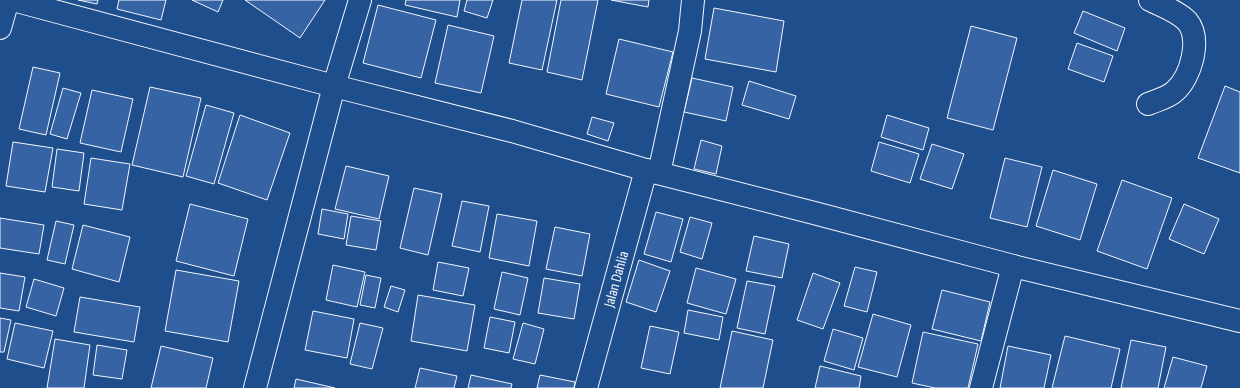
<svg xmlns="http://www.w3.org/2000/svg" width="1240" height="388" viewBox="0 0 1240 388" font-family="'Sofia Sans Condensed',sans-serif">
<rect width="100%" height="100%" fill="#1f4e8c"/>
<path fill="#3563a3" stroke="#f2f6ff" d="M 78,0 L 98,0 L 97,4 Z
M 119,0 L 166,0 L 161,20 L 117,9 Z
M 192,0 L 223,0 L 218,12 Z
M 245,0 L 325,0 L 300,38 Z
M 406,0 L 460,0 L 457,17 L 405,5 Z
M 467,0 L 493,0 L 487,18 L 464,11 Z
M 522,0 L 557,0 L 542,70 L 509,63 Z
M 561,0 L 598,0 L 582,80 L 547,72 Z
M 611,0 L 649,0 L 648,7 Z
M 378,5 L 436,20 L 421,78 L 363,63 Z
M 714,8 L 784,21 L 776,72 L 705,59 Z
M 1083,11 L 1125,28 L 1117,51 L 1074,33 Z
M 448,25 L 494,36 L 481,93 L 435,83 Z
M 971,26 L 1017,38 L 993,130 L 947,118 Z
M 619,39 L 673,52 L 659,107 L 606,94 Z
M 1077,43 L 1113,56 L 1104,82 L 1068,69 Z
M 33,67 L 60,73 L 46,135 L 19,129 Z
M 692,78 L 733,87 L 726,121 L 684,112 Z
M 749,81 L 796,96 L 789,119 L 742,105 Z
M 1225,86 L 1240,92 L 1240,173 L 1198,158 Z
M 150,87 L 201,98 L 183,177 L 132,165 Z
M 63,88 L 81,93 L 67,139 L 50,134 Z
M 92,90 L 133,99 L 121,152 L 80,143 Z
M 206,105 L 234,113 L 214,184 L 186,176 Z
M 240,115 L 290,133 L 267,200 L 218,183 Z
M 887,115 L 929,128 L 923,150 L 881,137 Z
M 592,117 L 614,123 L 608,141 L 587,134 Z
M 701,140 L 722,146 L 716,174 L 694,169 Z
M 13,142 L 53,148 L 45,192 L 6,186 Z
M 879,142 L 919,154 L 910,183 L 871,171 Z
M 932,144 L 964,154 L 952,189 L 920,179 Z
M 57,149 L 84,153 L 79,191 L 52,187 Z
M 91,158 L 130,164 L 122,210 L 84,204 Z
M 1005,158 L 1042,167 L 1027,227 L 990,218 Z
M 346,166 L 389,176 L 379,219 L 335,209 Z
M 1053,170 L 1097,184 L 1080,240 L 1036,226 Z
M 1122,180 L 1172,198 L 1147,269 L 1097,251 Z
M 414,188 L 442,194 L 428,255 L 400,248 Z
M 462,201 L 489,206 L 480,252 L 452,246 Z
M 190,204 L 248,219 L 234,276 L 176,261 Z
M 1184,204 L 1219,219 L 1204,254 L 1169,239 Z
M 322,209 L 348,214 L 344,239 L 318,234 Z
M 656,212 L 683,219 L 671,262 L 644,254 Z
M 497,214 L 537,221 L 529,266 L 489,258 Z
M 351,216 L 381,221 L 376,250 L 346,245 Z
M 690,217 L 712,223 L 702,259 L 680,252 Z
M 0,218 L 44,225 L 39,254 L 0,248 Z
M 56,221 L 74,225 L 65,264 L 47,260 Z
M 83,225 L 130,237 L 119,282 L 72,269 Z
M 555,227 L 590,234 L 582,276 L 546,269 Z
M 754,236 L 789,244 L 782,278 L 746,271 Z
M 639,260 L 670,271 L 656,312 L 626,302 Z
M 438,262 L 469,268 L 463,296 L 433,290 Z
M 333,265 L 365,272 L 357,307 L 326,300 Z
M 855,267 L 877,272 L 867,312 L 844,306 Z
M 696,268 L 736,279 L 726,314 L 687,303 Z
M 176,270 L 239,281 L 228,342 L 165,331 Z
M 502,272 L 528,278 L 520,315 L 494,309 Z
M 0,273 L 25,277 L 19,311 L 0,308 Z
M 813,273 L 840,283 L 823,329 L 797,320 Z
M 366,275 L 381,278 L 375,308 L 360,305 Z
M 544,278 L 580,284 L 574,319 L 538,313 Z
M 34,279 L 64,288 L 56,316 L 26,307 Z
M 747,281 L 775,286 L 765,334 L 737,328 Z
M 391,286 L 405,290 L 398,312 L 384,307 Z
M 942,290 L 990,302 L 981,341 L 932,329 Z
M 418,295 L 475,305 L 467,351 L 411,341 Z
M 80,297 L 140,307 L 134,342 L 74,332 Z
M 688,310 L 723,317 L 719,340 L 684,333 Z
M 313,311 L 354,319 L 347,358 L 305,350 Z
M 873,314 L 911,325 L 897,377 L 858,367 Z
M 490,317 L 515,322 L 509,353 L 484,348 Z
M 0,318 L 11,320 L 4,352 L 0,352 Z
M 15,323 L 53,331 L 44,368 L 7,359 Z
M 360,323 L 383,328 L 372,369 L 350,364 Z
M 523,323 L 544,329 L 535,364 L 513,359 Z
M 650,326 L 679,332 L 670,374 L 641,368 Z
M 833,329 L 863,338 L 854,370 L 824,361 Z
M 732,331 L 773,340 L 763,388 L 720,388 Z
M 923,332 L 978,344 L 968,388 L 935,388 L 912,383 Z
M 1065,336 L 1120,349 L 1111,388 L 1052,388 Z
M 55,339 L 90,345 L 84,388 L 47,388 Z
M 1131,340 L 1166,347 L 1158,388 L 1121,388 Z
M 97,345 L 127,350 L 122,379 L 93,375 Z
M 161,346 L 213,358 L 206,388 L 151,388 Z
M 1008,346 L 1051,355 L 1044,388 L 1000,388 Z
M 1173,357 L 1207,366 L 1201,388 L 1164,388 Z
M 820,366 L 861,376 L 859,388 L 815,388 Z
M 420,368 L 457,376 L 454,388 L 415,388 Z
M 471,375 L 512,384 L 511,388 L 468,388 Z
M 540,375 L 575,382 L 574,388 L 537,388 Z
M 296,379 L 335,388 L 294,388 Z"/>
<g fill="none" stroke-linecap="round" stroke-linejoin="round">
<defs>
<g id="minor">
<path d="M 0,28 L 8,0"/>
<path d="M 1148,104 C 1157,100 1168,98 1175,91 C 1191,77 1202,39 1187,21 C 1177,11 1162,6 1150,0"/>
<path d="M 659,173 L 690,31 L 693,0"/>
<path d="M 255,388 L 334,86 L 360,0"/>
<path id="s1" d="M 586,388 L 646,170"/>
<path d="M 981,388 L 1013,266"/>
</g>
<path id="secondary" d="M 13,0 L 334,86 L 512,131 L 646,170 L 818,214 L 1013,266 L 1240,321"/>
</defs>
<use href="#minor" stroke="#f2f6ff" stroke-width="24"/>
<use href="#secondary" stroke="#f2f6ff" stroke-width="24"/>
<use href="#minor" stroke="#1f4e8c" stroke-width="22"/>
<use href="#secondary" stroke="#1f4e8c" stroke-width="22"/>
</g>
<g text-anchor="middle" stroke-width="3" stroke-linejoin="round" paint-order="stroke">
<g font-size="15" fill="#f2f6ff" stroke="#1f4e8c">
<text dy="5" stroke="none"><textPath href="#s1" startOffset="113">Jalan Dahlia</textPath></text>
</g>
</g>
</svg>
